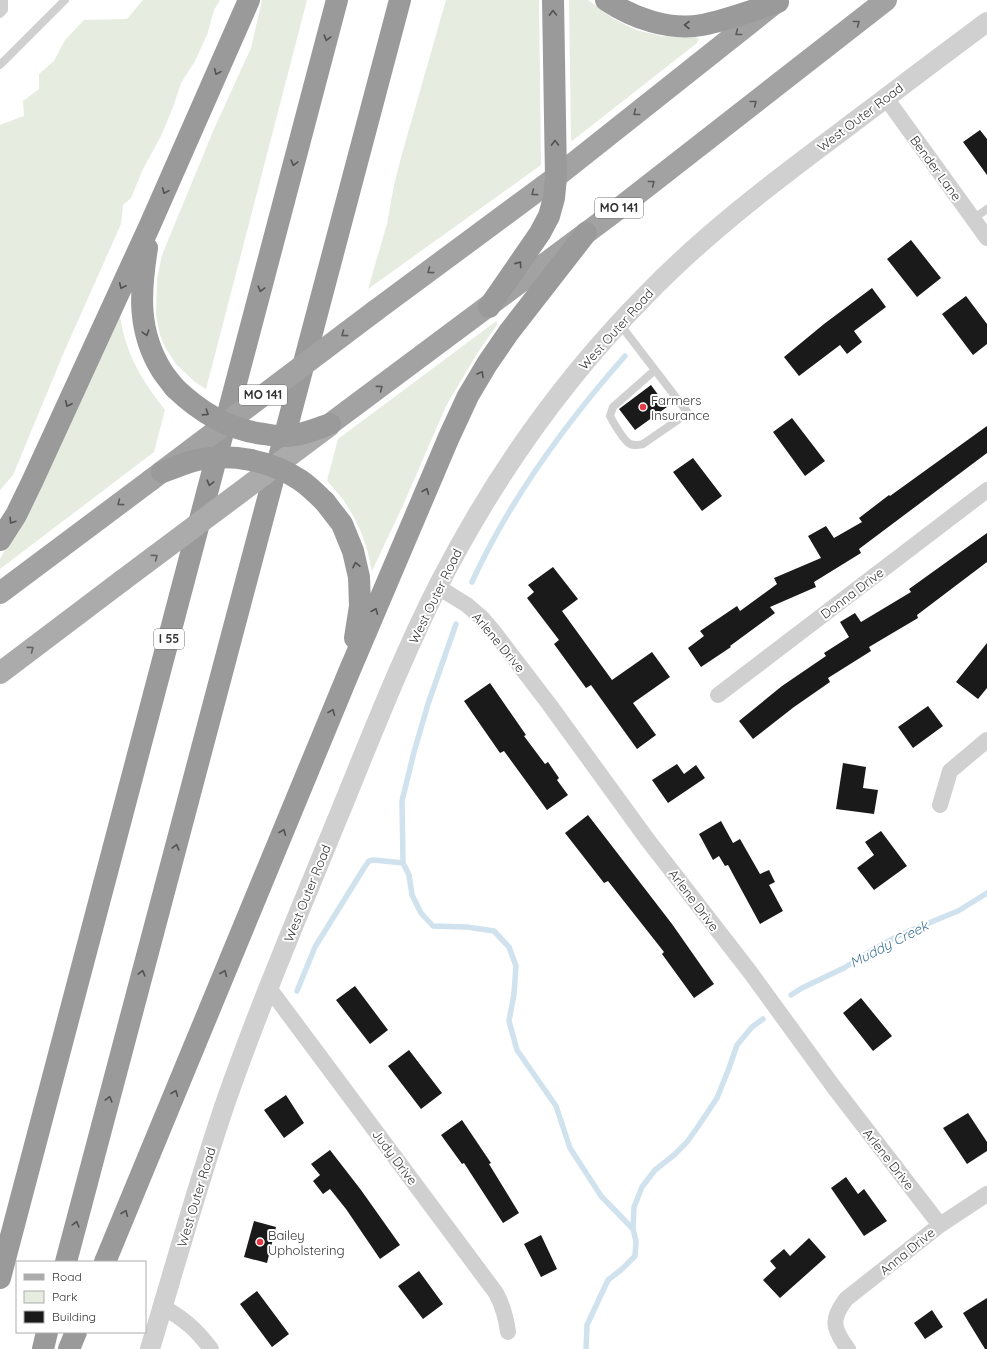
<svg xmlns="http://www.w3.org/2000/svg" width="987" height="1349" viewBox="0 0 987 1349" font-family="Quicksand,sans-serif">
<rect width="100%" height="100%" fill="#fff"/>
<path fill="#e6ecdf" d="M 143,0 L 220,0 L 214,10 L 207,35 L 195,61 L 181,83 L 173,107 L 161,136 L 143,169 L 131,198 L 123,205 L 121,224 L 64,352 L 13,475 L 0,490 L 0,125 L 24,116 L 23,101 L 39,89 L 39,74 L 54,61 L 65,40 L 84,20 L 127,19 Z
M 262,0 L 307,0 L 206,389 L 195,382 L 176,364 L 165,347 L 160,335 L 156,316 L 157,278 L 162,255 L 214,129 L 251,48 Z
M 446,0 L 539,0 L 541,165 L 368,289 L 387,224 L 394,185 L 402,154 Z
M 569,0 L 588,0 L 614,19 L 636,30 L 662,36 L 696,37 L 699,39 L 697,43 L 572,141 L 571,140 Z
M 119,308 C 123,349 140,378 165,410 L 154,452 L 0,569 L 0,559 L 28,513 Z
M 495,322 L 497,322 L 497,325 L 478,352 L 446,406 L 404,503 L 372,571 C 370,566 370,559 368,553 C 361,526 347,501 327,481 L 338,439 Z"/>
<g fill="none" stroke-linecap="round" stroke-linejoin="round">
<path stroke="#cfe2ee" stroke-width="5.5" d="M 472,582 C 510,499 565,424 625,356
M 456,624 L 428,704 L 414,752 L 402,801 L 403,863 L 409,875 L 412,895 L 421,913 L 433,926 L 467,927 L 494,931 L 509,947 L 516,966 L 514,994 L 509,1021 L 517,1050 L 556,1106 L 570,1148 L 601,1196 L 633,1229
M 297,991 L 315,947 L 364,868 L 369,861 L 374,860 L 403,863
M 791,995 L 802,988 L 844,968 L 874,949 L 902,934 L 958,911 L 987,893
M 586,1349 L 587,1325 L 608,1280 L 622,1269 L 635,1256 L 636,1241 L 633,1229 L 634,1207 L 642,1187 L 655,1170 L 674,1155 L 687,1142 L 697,1128 L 717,1098 L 729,1068 L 737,1045 L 752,1027 L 763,1019"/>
</g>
<path fill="#1a1a1a" d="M 980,130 L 987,139 L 987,175 L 963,142 Z
M 911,240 L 941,278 L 917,297 L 887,259 Z
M 872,288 L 886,307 L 854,331 L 862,342 L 847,354 L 840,345 L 799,376 L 784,357 L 824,324 Z
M 966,296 L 987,324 L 987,344 L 973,355 L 942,314 Z
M 651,385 L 667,407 L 635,430 L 619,409 Z
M 792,418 L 825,461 L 805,476 L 773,432 Z
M 987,426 L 987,453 L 859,549 L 861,553 L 814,582 L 816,587 L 770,607 L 775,613 L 730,646 L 731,647 L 701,667 L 688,648 L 704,636 L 700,631 L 737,606 L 740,611 L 777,584 L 774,578 L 821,558 L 808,536 L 826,526 L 834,538 L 862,522 L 859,518 L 889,495 L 890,496 Z
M 693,458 L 722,496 L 702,511 L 673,472 Z
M 987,533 L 987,562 L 917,615 L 918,618 L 869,647 L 871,651 L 828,678 L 830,682 L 794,707 L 753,739 L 739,721 L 782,686 L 826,656 L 824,653 L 849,637 L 840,622 L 855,613 L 861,622 L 911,592 L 909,589 Z
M 553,567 L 578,599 L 562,611 L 612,680 L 652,652 L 670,677 L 633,703 L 656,735 L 637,749 L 591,685 L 586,688 L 554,644 L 559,640 L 527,598 L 534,592 L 528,585 Z
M 987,643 L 987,688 L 978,699 L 956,682 Z
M 490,683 L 526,735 L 524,736 L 545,764 L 548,762 L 559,778 L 557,780 L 568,795 L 547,810 L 504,751 L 500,753 L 464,701 Z
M 928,706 L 943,726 L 913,748 L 898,727 Z
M 843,763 L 866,767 L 863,788 L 878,790 L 874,814 L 836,809 Z
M 677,764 L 684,774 L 696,765 L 705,778 L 668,803 L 652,780 Z
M 588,815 L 672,924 L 714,984 L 694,998 L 662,954 L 664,952 L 608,881 L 604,883 L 565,833 Z
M 721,821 L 733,843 L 740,839 L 760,874 L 769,870 L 775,882 L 769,885 L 783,911 L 760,924 L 728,865 L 725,866 L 719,856 L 713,860 L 699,834 Z
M 881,831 L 907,866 L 874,890 L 857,868 L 874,855 L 865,842 Z
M 355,986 L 388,1030 L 370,1044 L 336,1000 Z
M 861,998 L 892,1036 L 873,1051 L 843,1013 Z
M 409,1050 L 442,1093 L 421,1109 L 388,1066 Z
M 286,1095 L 304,1123 L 284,1138 L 264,1110 Z
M 968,1113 L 987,1142 L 987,1151 L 967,1164 L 943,1128 Z
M 462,1120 L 491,1163 L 489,1164 L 519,1213 L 503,1223 L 464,1163 L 462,1164 L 441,1135 Z
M 330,1150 L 361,1190 L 400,1245 L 380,1259 L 346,1209 L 330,1189 L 323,1194 L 313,1181 L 320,1175 L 311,1164 Z
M 846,1177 L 858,1194 L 864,1189 L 887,1221 L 864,1236 L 831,1188 Z
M 254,1221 L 276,1227 L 267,1263 L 244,1257 Z
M 541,1235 L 557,1269 L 541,1277 L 524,1244 Z
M 809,1238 L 826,1257 L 780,1298 L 763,1280 L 776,1268 L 770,1261 L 784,1249 L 790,1256 Z
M 419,1271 L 443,1304 L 423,1319 L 398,1286 Z
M 257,1291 L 289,1334 L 272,1347 L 240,1304 Z
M 987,1298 L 987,1349 L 985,1349 L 963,1313 Z
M 932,1310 L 943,1327 L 925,1339 L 914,1323 Z"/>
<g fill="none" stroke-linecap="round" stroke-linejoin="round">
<path stroke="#d0d0d0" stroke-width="8" d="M 0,14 L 4,10 L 4,0
M 0,65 L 65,0
M 973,219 L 987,209
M 619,323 L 688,413 L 643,444 C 638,445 635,446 630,444 C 624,441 613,422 610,416 L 613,407 L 655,370"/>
<path stroke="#d0d0d0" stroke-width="16" d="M 886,98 L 987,238
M 438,587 L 467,605 L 482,618 L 494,632 L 549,704 L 647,839 L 750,972 L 833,1086 L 940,1225
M 718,695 L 987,490
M 940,805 L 950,771 L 987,740
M 269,988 L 496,1293 C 503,1306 506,1317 508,1332
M 163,1307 C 184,1319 196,1329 211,1349
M 848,1349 C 832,1328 831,1319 846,1299 L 940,1225 L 987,1194"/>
<path stroke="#d0d0d0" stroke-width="20" d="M 150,1349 C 175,1266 198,1183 226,1101 C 259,1007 298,915 336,822 C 369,742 400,661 439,584 C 493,479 562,380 646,295 C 704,235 771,184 838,134 C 888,96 937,59 987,22"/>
<path stroke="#ababab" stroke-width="22" d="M 0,673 L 123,580"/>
<path stroke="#a2a2a2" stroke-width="22" d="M 375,311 L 556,177 L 774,4
M 330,424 L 613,213 L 886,0
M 0,593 L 151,480"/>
<path stroke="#9a9a9a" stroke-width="22" d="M 606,0 C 633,18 669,31 702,25 C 728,20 753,10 778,2
M 147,248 C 140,292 137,331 162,371 C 166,377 171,383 175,388
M 489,307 L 540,233 L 549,216 L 554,198 L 556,177 L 553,0
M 325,502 L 342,524 L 353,551 L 359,577 L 360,606 L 355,638
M 0,540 L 16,515 L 32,482 L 150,225 L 249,0
M 66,1262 L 400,0
M 105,1262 L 349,672 L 449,437 L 468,396 L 487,364 L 509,332 L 586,233
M 0,1278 L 337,0
M 43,1349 L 47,1332
M 69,1349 L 76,1332"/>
<path stroke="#ababab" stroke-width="22" d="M 123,580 L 329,426"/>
<path stroke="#a2a2a2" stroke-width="22" d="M 151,480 L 375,311"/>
<path stroke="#9a9a9a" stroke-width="22" d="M 175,388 C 201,413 229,430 264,434 C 274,436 285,437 295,435 C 307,433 319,428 330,424
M 162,472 C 174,468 185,463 197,460 C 232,453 270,460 300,480 C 309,486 317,494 325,502"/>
</g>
<defs><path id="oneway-chevron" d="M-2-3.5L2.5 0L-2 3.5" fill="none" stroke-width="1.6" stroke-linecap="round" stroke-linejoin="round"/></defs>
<g stroke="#525252">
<use href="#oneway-chevron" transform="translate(553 13) rotate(-91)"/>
<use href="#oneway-chevron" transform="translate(687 25) rotate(180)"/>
<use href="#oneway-chevron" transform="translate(327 38) rotate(105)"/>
<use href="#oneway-chevron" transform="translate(217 72) rotate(114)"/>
<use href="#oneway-chevron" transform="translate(555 143) rotate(-91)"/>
<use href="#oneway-chevron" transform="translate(294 163) rotate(105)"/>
<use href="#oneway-chevron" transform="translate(165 191) rotate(114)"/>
<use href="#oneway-chevron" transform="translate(519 264) rotate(-55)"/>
<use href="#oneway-chevron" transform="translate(122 286) rotate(115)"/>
<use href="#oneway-chevron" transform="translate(261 289) rotate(105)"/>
<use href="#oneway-chevron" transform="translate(146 333) rotate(74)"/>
<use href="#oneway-chevron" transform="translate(481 374) rotate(-60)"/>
<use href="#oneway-chevron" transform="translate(68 404) rotate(115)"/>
<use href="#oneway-chevron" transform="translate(206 413) rotate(33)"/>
<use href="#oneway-chevron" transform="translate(210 483) rotate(105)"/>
<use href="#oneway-chevron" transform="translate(426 491) rotate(-67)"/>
<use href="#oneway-chevron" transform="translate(12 521) rotate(123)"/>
<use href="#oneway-chevron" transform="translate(356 565) rotate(-102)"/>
<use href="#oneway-chevron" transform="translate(375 611) rotate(-67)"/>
<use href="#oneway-chevron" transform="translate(332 712) rotate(-68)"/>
<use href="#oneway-chevron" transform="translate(283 832) rotate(-68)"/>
<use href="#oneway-chevron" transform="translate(176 847) rotate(-75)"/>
<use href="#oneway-chevron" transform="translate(142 973) rotate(-75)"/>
<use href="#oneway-chevron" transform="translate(224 973) rotate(-68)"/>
<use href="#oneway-chevron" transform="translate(175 1093) rotate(-68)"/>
<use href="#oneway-chevron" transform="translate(109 1099) rotate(-75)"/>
<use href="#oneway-chevron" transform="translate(125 1213) rotate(-68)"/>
<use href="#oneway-chevron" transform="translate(76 1224) rotate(-75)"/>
</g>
<g stroke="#5a5a5a">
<use href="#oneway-chevron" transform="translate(857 23) rotate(-38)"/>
<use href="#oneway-chevron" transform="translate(738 33) rotate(142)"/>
<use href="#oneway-chevron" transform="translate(754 103) rotate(-38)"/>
<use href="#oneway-chevron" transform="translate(636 113) rotate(142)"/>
<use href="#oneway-chevron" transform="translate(652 183) rotate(-38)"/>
<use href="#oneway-chevron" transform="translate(534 193) rotate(143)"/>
<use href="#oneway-chevron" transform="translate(430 271) rotate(143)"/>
<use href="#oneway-chevron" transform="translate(344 334) rotate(143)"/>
<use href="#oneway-chevron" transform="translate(380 388) rotate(-37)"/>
<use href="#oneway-chevron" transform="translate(120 503) rotate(143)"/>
</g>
<g stroke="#636363">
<use href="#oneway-chevron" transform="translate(155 557) rotate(-37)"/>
<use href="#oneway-chevron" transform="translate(31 649) rotate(-37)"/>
</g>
<g fill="#e63946" stroke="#fff" stroke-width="1.5">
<circle cx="643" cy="407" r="4"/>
<circle cx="260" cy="1242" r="4"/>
</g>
<g text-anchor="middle" stroke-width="4" stroke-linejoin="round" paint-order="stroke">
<g fill="#fff" stroke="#707070" stroke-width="1">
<rect x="595" y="198" width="48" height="20" rx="3"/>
<rect x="239" y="385" width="48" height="20" rx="3"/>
<rect x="154" y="629" width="30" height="20" rx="3"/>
</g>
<g font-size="12" font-weight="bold" fill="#333">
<text x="619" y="212">MO 141</text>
<text x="263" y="399">MO 141</text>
<text x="169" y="643">I 55</text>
</g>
<g font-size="13" fill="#333" stroke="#fff">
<text transform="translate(860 117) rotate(-37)" y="5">West Outer Road</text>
<text transform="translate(936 168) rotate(54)" y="5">Bender Lane</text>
<text transform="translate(616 329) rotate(-48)" y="5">West Outer Road</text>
<text transform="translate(852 593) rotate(-37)" y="5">Donna Drive</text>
<text transform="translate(435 596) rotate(-64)" y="5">West Outer Road</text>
<text transform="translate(499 642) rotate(50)" y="5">Arlene Drive</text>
<text transform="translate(307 893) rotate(-68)" y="5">West Outer Road</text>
<text transform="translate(694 900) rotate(53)" y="5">Arlene Drive</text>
<text transform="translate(395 1157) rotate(53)" y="5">Judy Drive</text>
<text transform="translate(889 1159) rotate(52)" y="5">Arlene Drive</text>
<text transform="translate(196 1197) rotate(-73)" y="5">West Outer Road</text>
<text transform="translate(907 1251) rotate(-39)" y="5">Anna Drive</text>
</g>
<g font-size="13" fill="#333" stroke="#fff" text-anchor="start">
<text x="651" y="405">Farmers<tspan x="651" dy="15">Insurance</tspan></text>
<text x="268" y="1240">Bailey<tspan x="268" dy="15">Upholstering</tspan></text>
</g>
<g font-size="14" font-style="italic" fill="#3f7597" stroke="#fff">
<text transform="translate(889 944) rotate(-27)" y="5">Muddy Creek</text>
</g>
</g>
<rect x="16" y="1261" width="130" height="72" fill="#ffffff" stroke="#adadad"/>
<rect x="24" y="1274" width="20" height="6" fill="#ababab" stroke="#adadad"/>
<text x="52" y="1281" font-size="12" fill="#333333">Road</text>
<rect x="24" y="1291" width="20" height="12" fill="#e6ecdf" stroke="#adadad"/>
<text x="52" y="1301" font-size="12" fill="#333333">Park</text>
<rect x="24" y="1311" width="20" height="12" fill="#1a1a1a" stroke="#adadad"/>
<text x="52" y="1321" font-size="12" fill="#333333">Building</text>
</svg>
